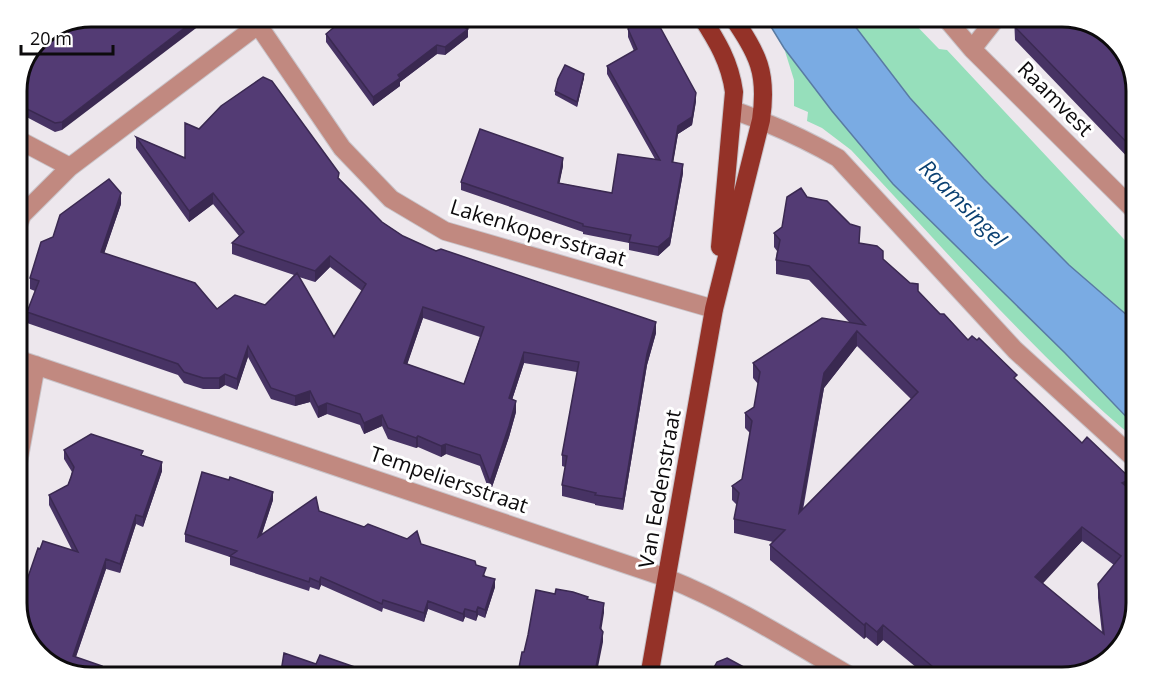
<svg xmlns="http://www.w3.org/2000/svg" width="1153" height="694" viewBox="0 0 1153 694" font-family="'Open Sans',sans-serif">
<rect width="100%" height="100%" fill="#ede7ed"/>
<path fill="#96dfbb" d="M 848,17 L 908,17 L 939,49 L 947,50 L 1136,252 L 1136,323 L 1069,265 L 984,179 L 910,98 Z
M 784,48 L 832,111 L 893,184 L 1065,353 L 1136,427 L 1136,440 C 1033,353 944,248 851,150 L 822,128 L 807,121 L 808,112 L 794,106 L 794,80 Z"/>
<path fill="#7aabe3" stroke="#597ba3" stroke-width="1.5" d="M 765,17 L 848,17 L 910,98 L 984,179 L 1069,265 L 1136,323 L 1136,427 L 1065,353 L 893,184 L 832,111 L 784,48 Z"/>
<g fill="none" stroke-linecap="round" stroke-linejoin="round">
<defs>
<path id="minor" d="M 252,16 L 342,148 L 391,199 L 445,231 L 714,309
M 944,16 L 972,49 L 1136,212
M 972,49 L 998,16
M 733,110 C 769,123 804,138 838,158 L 1015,350 L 1136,460
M 17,139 L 70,167
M 17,228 L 22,215 L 70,167 L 270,16
M 17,359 L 667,578 C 732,604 792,642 852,677
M 17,468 L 36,365"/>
<path id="major" d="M 701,16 C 717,41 730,62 734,92 L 720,247
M 649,677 L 714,309 L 761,120 C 768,72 758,55 732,16"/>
</defs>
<use href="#minor" stroke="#c9c4c9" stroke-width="20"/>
<use href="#major" stroke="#c9c4c9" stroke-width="20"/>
<use href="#minor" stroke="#c18980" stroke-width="18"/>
<use href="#major" stroke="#943228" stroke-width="18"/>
</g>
<path fill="#473364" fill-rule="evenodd" d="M 91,16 L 62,130 L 55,132 L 17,112 L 17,86 L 46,39 Z
M 1014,16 L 1136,86 L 1136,166 L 1015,40 Z
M 628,29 L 696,101 L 692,125 L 678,134 L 673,162 L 683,173 L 670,245 L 658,256 L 629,250 L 629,243 L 583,234 L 583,232 L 461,190 L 461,182 L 563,166 L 559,183 L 612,193 L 655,159 L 607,74 L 607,66 L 634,51 L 628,37 Z
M 326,34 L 468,37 L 445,55 L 437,54 L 400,82 L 400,86 L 373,106 L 326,42 Z
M 584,78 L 577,107 L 555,95 L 555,91 Z
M 199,129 L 339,178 L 382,222 L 403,236 L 436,251 L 656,333 L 647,365 L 623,510 L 595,505 L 595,504 L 562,496 L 562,485 L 565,467 L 562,466 L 562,455 L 577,372 L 524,363 L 512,400 L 516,412 L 509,437 L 490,493 L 480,466 L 446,454 L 441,457 L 418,447 L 416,448 L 388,439 L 382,426 L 364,434 L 360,425 L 327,414 L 318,418 L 310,402 L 295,406 L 271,399 L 248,357 L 237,390 L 225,385 L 219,389 L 203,389 L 184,383 L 178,375 L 27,323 L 27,312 L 35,291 L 30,289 L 30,278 L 53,237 L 121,204 L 104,253 L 217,309 L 265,305 L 294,275 L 232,254 L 232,243 L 239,236 L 213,204 L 189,222 L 136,148 L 136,137 L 185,158 ZM 330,267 L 362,291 L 334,337 L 299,277 L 315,282 ZM 423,318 L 480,337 L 464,384 L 407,364 Z
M 807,197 L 860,243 L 883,259 L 968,340 L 1017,381 L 1131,490 L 1136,603 L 1062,677 L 928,677 L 883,640 L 877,646 L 866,637 L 864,639 L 770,560 L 770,545 L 773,542 L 734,533 L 734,519 L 737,505 L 732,500 L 732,486 L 742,479 L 750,433 L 745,428 L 745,413 L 754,407 L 758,384 L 753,378 L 753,363 L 849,322 L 809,280 L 776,274 L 776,260 L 777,251 L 774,247 L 774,233 L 782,227 ZM 857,346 L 911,399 L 803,510 L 824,388 ZM 1082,541 L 1114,565 L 1098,584 L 1098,598 L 1102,633 L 1042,583 Z
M 64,450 L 143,455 L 162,471 L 143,527 L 136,524 L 120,573 L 106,569 L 76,657 L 102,676 L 53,667 L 40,549 L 72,550 L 49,505 L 49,495 L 68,485 L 72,472 L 64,459 Z
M 273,500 L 262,534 L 319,511 L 364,527 L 421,544 L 476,565 L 495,587 L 485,618 L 478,615 L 476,621 L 465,617 L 463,622 L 428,609 L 424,622 L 383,608 L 382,612 L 321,585 L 319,590 L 310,587 L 309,591 L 230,565 L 230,557 L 185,542 L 185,534 Z"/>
<path fill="#3a2951" d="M 200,16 L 212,16 L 62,130 L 62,122 Z
M 468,29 L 468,37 L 445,55 L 445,47 Z
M 437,45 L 437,54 L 400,82 L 400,86 L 373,106 L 373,97 L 398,75 Z
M 584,74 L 584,78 L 577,107 L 577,102 Z
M 696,93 L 696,101 L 692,125 L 678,134 L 672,170 L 672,162 L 678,126 Z
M 563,158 L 563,166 L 558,191 L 558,183 Z
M 24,160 L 24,168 L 17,170 L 17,162 Z
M 683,164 L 683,173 L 670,245 L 658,256 L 658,247 Z
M 121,193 L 121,204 L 101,263 L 101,252 Z
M 213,193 L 213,204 L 189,222 L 189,211 Z
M 330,256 L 330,267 L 315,282 L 315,271 Z
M 423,307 L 423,318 L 404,374 L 404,363 Z
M 656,322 L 656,333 L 647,365 L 623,510 L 623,499 L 647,354 Z
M 857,331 L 857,346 L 824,388 L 799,527 L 799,513 L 824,373 Z
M 248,346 L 248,357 L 237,390 L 237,379 Z
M 524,352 L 524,363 L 509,409 L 509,398 Z
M 225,374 L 225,385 L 219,389 L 219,378 Z
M 310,391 L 310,402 L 295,406 L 295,396 Z
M 516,401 L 516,412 L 509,437 L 490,493 L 490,482 Z
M 327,403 L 327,414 L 318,418 L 318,407 Z
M 382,415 L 382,426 L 364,434 L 364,423 Z
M 418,436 L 418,447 L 416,448 L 416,438 Z
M 446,444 L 446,454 L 441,457 L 441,446 Z
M 162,462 L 162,471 L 143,527 L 143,517 Z
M 1131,479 L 1131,493 L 1122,483 Z
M 273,492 L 273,500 L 258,545 L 258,537 Z
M 136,515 L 136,524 L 120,573 L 120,564 Z
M 1082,527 L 1082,541 L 1035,592 L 1035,577 Z
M 106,559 L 106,569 L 73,665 L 73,656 Z
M 321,577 L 321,585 L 319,590 L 319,582 Z
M 495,579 L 495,587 L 485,618 L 485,610 Z
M 428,601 L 428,609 L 424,622 L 424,613 Z
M 604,603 L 604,613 L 600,638 L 600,628 Z
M 478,607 L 478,615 L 476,621 L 476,612 Z
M 465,609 L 465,617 L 463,622 L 463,614 Z
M 866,623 L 866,637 L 864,639 L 864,625 Z
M 883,625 L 883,640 L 877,646 L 877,632 Z
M 603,632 L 603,642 L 596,677 L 594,677 Z
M 102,666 L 102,676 L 101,678 L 99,678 Z"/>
<path fill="#533b74" stroke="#3a2951" stroke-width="1.5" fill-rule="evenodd" d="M 91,16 L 200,16 L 62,122 L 55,123 L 17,104 L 17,86 L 39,38 L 42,37 L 46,39 L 58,30 Z
M 347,16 L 442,16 L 468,29 L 445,47 L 437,45 L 398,75 L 400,78 L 373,97 L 326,34 Z
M 633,16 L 654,16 L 696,93 L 692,117 L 678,126 L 672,162 L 683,164 L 670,237 L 658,247 L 629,242 L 631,235 L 583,226 L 583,224 L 461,182 L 480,129 L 563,158 L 558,183 L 612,193 L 618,154 L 660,160 L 607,66 L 637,49 L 628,29 Z
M 1014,16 L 1062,16 L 1100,27 L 1126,53 L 1136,86 L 1136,152 L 1015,27 Z
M 565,65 L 584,74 L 577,102 L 555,91 L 558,79 Z
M 263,77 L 272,81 L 339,173 L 338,178 L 382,222 L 403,236 L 436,251 L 441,249 L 656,322 L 647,354 L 623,499 L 595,495 L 596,493 L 562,485 L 567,456 L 562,455 L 579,362 L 524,352 L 509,398 L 516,401 L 509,426 L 490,482 L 480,455 L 446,444 L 441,446 L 418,436 L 416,438 L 388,428 L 382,415 L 364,423 L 360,414 L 327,403 L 318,407 L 310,391 L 295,396 L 271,388 L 248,346 L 237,379 L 225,374 L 219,378 L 203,378 L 184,372 L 178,364 L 27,312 L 39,281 L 30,278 L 41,242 L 53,237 L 60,215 L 109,179 L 121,193 L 101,252 L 195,283 L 217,309 L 235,295 L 265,305 L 297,273 L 334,337 L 366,284 L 330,256 L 315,271 L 232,243 L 244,232 L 213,193 L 189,211 L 136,137 L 185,158 L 185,123 L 199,129 L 221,106 ZM 423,307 L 484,327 L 464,384 L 404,363 Z
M 17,156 L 24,160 L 17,162 Z
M 801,188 L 807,197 L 827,201 L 850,224 L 860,227 L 859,243 L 877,246 L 883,251 L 883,259 L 910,283 L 918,284 L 918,291 L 940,314 L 944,314 L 968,340 L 972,336 L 977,340 L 979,338 L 1017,375 L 1014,378 L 1082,443 L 1087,437 L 1131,479 L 1122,483 L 1136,494 L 1136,603 L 1126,641 L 1100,667 L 1062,677 L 945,677 L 883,625 L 877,632 L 866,623 L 864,625 L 770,545 L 785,530 L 734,519 L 739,493 L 732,486 L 742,479 L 752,421 L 745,413 L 754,407 L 760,372 L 753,363 L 822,318 L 865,325 L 809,266 L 776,260 L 780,240 L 774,233 L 782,227 L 787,197 ZM 857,331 L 918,392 L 799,513 L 824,373 ZM 1082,527 L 1121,556 L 1098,584 L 1104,634 L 1035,577 Z
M 91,434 L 143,451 L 141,455 L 162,462 L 143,517 L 136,515 L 120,564 L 106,559 L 73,656 L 102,666 L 99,678 L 91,678 L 53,667 L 27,641 L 17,609 L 38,548 L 40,549 L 43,541 L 78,552 L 49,495 L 68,485 L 71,477 L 74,467 L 64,450 Z
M 202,472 L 229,480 L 230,477 L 273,492 L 258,537 L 316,497 L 319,511 L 364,527 L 368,524 L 407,539 L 417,531 L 421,544 L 475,561 L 476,565 L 486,568 L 483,576 L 495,579 L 485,610 L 478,607 L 476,612 L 465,609 L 463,614 L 428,601 L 424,613 L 383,600 L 382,604 L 321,577 L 319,582 L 310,578 L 309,582 L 230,556 L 237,551 L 185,534 Z
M 556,589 L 573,592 L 588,597 L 587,599 L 604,603 L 600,628 L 603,632 L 594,677 L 517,678 L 522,652 L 524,652 L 528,635 L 536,590 L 555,594 Z
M 284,653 L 316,664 L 320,655 L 375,674 L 374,678 L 280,678 Z
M 727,658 L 762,677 L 714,677 L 712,671 L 717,662 Z"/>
<g text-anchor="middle" stroke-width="6" stroke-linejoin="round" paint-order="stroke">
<g font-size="21" fill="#0d0b0d" stroke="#fff">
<text transform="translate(1055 99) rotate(45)" y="7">Raamvest</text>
<text transform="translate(538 233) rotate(17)" y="7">Lakenkopersstraat</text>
<text transform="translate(449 480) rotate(19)" y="7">Tempeliersstraat</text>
<text transform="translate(660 489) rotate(-80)" y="7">Van Eedenstraat</text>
</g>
<g font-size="22" font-style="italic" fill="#0a4072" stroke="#fff">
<text transform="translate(963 203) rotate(45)" y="8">Raamsingel</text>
</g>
</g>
<path d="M0 0H1153V694H0ZM91 27H1062A64 64 0 0 1 1126 91V603A64 64 0 0 1 1062 667H91A64 64 0 0 1 27 603V91A64 64 0 0 1 91 27Z" fill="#fff" fill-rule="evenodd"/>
<path fill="none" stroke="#0d0b0d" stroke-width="3" d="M91 27H1062A64 64 0 0 1 1126 91V603A64 64 0 0 1 1062 667H91A64 64 0 0 1 27 603V91A64 64 0 0 1 91 27Z"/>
<path d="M21 45v9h92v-9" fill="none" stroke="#0d0b0d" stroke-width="3"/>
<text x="30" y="45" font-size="18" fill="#0d0b0d" stroke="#ffffff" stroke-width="4.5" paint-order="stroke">20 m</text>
</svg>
